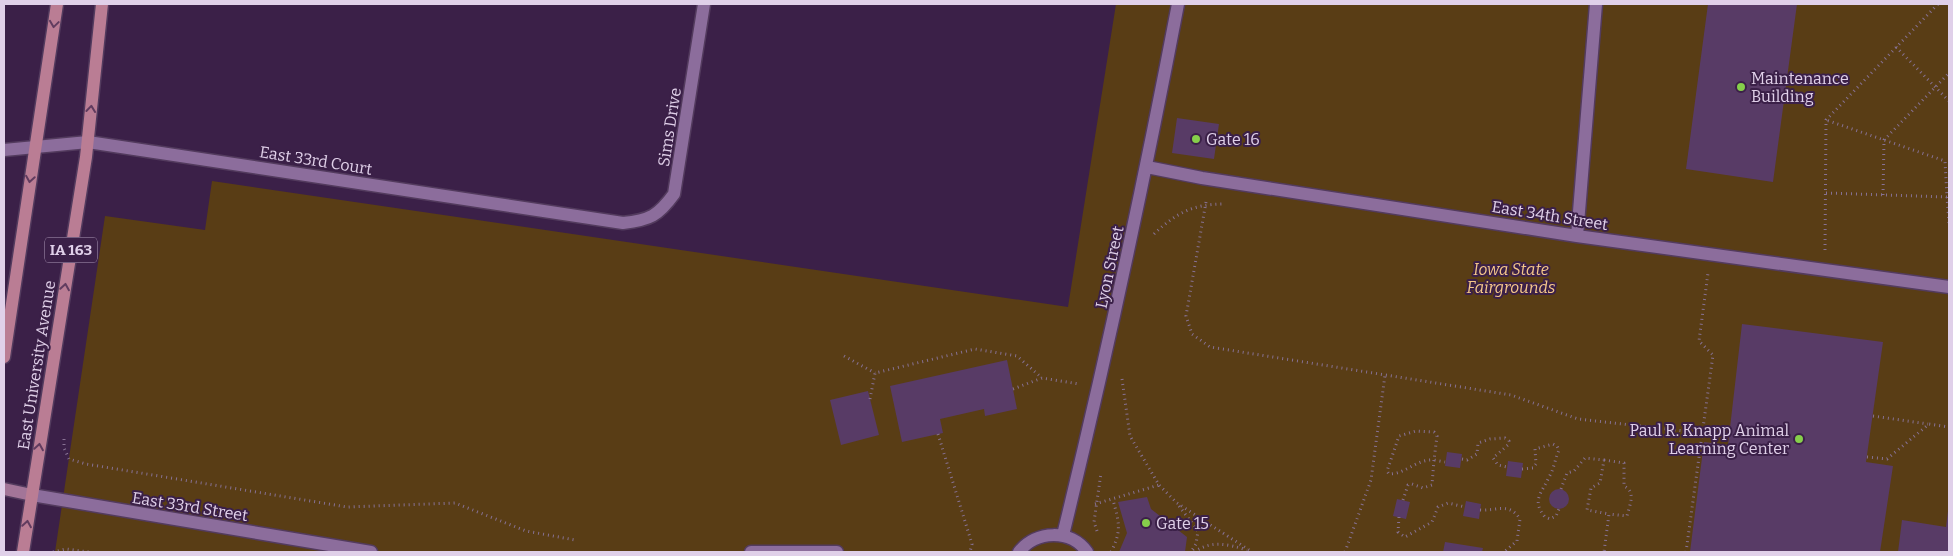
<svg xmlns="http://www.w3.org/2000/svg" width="1953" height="556" viewBox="0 0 1953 556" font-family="Bitter,serif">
<rect width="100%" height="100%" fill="#3b2048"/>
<path fill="#593d15" d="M 1116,4 L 1949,4 L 1949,552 L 55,552 L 105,216 L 205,230 L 212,181 L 1068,307 Z"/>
<path fill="#583b66" d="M 1708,4 L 1797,4 L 1773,182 L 1686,169 Z
M 1177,118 L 1219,124 L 1214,159 L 1172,153 Z
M 1742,324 L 1883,342 L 1866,462 L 1893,466 L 1880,552 L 1690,552 L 1704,442 L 1728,445 Z
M 1007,360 L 1017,409 L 985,416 L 984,409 L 940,419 L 943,433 L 902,442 L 890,386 Z
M 868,391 L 879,435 L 841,445 L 830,400 Z
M 1447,452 L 1462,454 L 1460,468 L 1445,466 Z
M 1508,461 L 1523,463 L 1521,478 L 1506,476 Z
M1549 499a10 10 0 1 1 20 0a10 10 0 1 1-20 0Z
M 1147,497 L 1151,509 L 1187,537 L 1185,552 L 1119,552 L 1127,533 L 1118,502 Z
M 1397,499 L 1410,502 L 1406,519 L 1393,516 Z
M 1466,501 L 1481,504 L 1479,519 L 1463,516 Z
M 1948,511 L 1949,552 L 1898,552 L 1902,520 L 1946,527 Z
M 1445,542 L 1483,548 L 1482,552 L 1443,552 Z"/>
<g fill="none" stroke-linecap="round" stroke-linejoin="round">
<defs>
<path id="lane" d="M 1147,167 L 1202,178 L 1577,236 L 1949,287
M 1577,236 L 1596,4
M 32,495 L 371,552
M 1063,535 C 1106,359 1144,182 1178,4
M 751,552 L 837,552
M 1019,552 C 1036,530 1071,529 1087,552"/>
<path id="street" d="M 4,150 L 88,142 L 623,223 C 650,220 658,216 674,194 L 704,4"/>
<path id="secondary" d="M 4,489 L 32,495"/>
<path id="primary" d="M 4,357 L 57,4
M 23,552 L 86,157 L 102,4"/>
</defs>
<use href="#lane" stroke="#533b5e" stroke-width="15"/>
<use href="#street" stroke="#533b5e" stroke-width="15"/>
<use href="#secondary" stroke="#533b5e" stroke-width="15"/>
<use href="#primary" stroke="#533b5e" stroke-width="15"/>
<path stroke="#877193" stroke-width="3" stroke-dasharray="1 4" stroke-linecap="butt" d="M 1896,47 L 1949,101
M 1826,193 L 1947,197 L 1945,161 L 1826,120
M 1883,195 L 1884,140 L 1949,73
M 1947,197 L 1949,223
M 1206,202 L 1186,316 L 1192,334 L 1210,347 L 1511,395 L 1578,419 L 1729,436
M 1154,234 C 1176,213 1193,204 1224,204
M 1825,250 L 1826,120 L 1938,4
M 844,356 L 875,373
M 1122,379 L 1130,436 L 1159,485 L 1177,503 L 1252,552
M 1013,389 L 1042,378 L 1079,384
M 870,399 L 875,373 L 975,349 L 1017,356 L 1042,378
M 1873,416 L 1928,424
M 938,434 L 972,544 L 970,552
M 64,439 L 64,448 L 69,459 L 86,464 L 347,507 L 455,503 L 526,531 L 575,540
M 1867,457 L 1887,459 L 1929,424 L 1949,427
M 1462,459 L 1467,460 L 1477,454 L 1478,443 L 1490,439 L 1505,438 L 1509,441 L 1508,445 L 1493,458 L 1498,465 L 1507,467
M 1604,460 L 1624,463 L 1624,486 C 1636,492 1630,504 1627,516 L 1609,514
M 1522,469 L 1533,468 L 1536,464 L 1535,449 L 1553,444 L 1557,446 L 1559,450 C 1555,459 1554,469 1549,477 C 1542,493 1531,500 1545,517 L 1550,519 L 1556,516 L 1559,509
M 1561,489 L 1567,473 L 1574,471 L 1585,458 L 1604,460 L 1600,483 L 1591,488 L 1587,510 L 1609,514 L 1604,552
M 1403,500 L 1408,485 L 1412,484 L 1423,488 L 1432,485 L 1434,460 C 1416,459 1406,474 1389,474 L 1387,471 L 1399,436 L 1416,431 L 1434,432 L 1437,436 L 1434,460 L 1445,462
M 1095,504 L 1159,485
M 1179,506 L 1198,531 L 1196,544 L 1191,552
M 1480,510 C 1497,511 1509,502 1520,519 L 1517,541 L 1504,552
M 1399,517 L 1398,532 L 1405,537 L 1432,522 L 1438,507 L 1448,503 L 1465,507
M 1097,531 L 1094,522 L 1101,473
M 53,552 L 66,549 L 89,552
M 1111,552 C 1122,531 1119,522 1113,500
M 1194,552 C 1212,540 1227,544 1247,550
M 1345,552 L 1371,480 L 1385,375
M 1686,552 L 1713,355 L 1699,341 L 1708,273"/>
<use href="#lane" stroke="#8c6d9c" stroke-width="12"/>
<use href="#street" stroke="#8c6d9c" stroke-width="12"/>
<use href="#secondary" stroke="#a37598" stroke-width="12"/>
<use href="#primary" stroke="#ba7d94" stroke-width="12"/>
</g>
<defs><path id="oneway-chevron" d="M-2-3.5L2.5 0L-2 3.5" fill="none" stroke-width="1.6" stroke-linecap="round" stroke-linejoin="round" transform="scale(1.25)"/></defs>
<g stroke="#613c5f">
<use href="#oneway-chevron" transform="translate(54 24) rotate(98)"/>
<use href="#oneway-chevron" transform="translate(91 109) rotate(-84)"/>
<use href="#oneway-chevron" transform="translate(30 179) rotate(99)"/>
<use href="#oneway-chevron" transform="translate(65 287) rotate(-81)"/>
<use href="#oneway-chevron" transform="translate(39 447) rotate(-81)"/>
<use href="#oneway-chevron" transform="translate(27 524) rotate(-81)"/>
</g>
<g fill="#86cf4b" stroke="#3b2048" stroke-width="2">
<circle cx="1741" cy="87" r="5"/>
<circle cx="1196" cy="139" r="5"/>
<circle cx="1799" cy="439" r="5"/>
<circle cx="1146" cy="523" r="5"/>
</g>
<g text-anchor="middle" stroke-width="4" stroke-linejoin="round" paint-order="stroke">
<rect fill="#3b2048" stroke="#ae9bb9" stroke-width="1" x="45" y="237.5" width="52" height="25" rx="4"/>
<g font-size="15" font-weight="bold" fill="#e0d0e9">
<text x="71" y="255">IA 163</text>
</g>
<g font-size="16" fill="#e0d0e9" stroke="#3b2048" text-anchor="start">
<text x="1751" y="84">Maintenance<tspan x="1751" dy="18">Building</tspan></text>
<text x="1206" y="145">Gate 16</text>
<text x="1789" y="436" text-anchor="end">Paul R. Knapp Animal<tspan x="1789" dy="18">Learning Center</tspan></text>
<text x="1156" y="529">Gate 15</text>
</g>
<g font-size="16" fill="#e0d0e9" stroke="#3b2048">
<text transform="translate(669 127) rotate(-81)" y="6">Sims Drive</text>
<text transform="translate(316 160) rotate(9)" y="6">East 33rd Court</text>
<text transform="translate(1550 215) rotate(9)" y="6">East 34th Street</text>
<text transform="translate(1109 267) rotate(-78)" y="6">Lyon Street</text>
<text transform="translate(36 365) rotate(-81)" y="6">East University Avenue</text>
<text transform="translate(190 506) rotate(9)" y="6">East 33rd Street</text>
</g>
<g font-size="16" font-style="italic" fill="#f6c88a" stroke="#3b2048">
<text x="1511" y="275">Iowa State<tspan x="1511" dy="18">Fairgrounds</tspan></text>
</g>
</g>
<rect width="1953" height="556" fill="none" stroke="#e0d0e9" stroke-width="10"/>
</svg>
